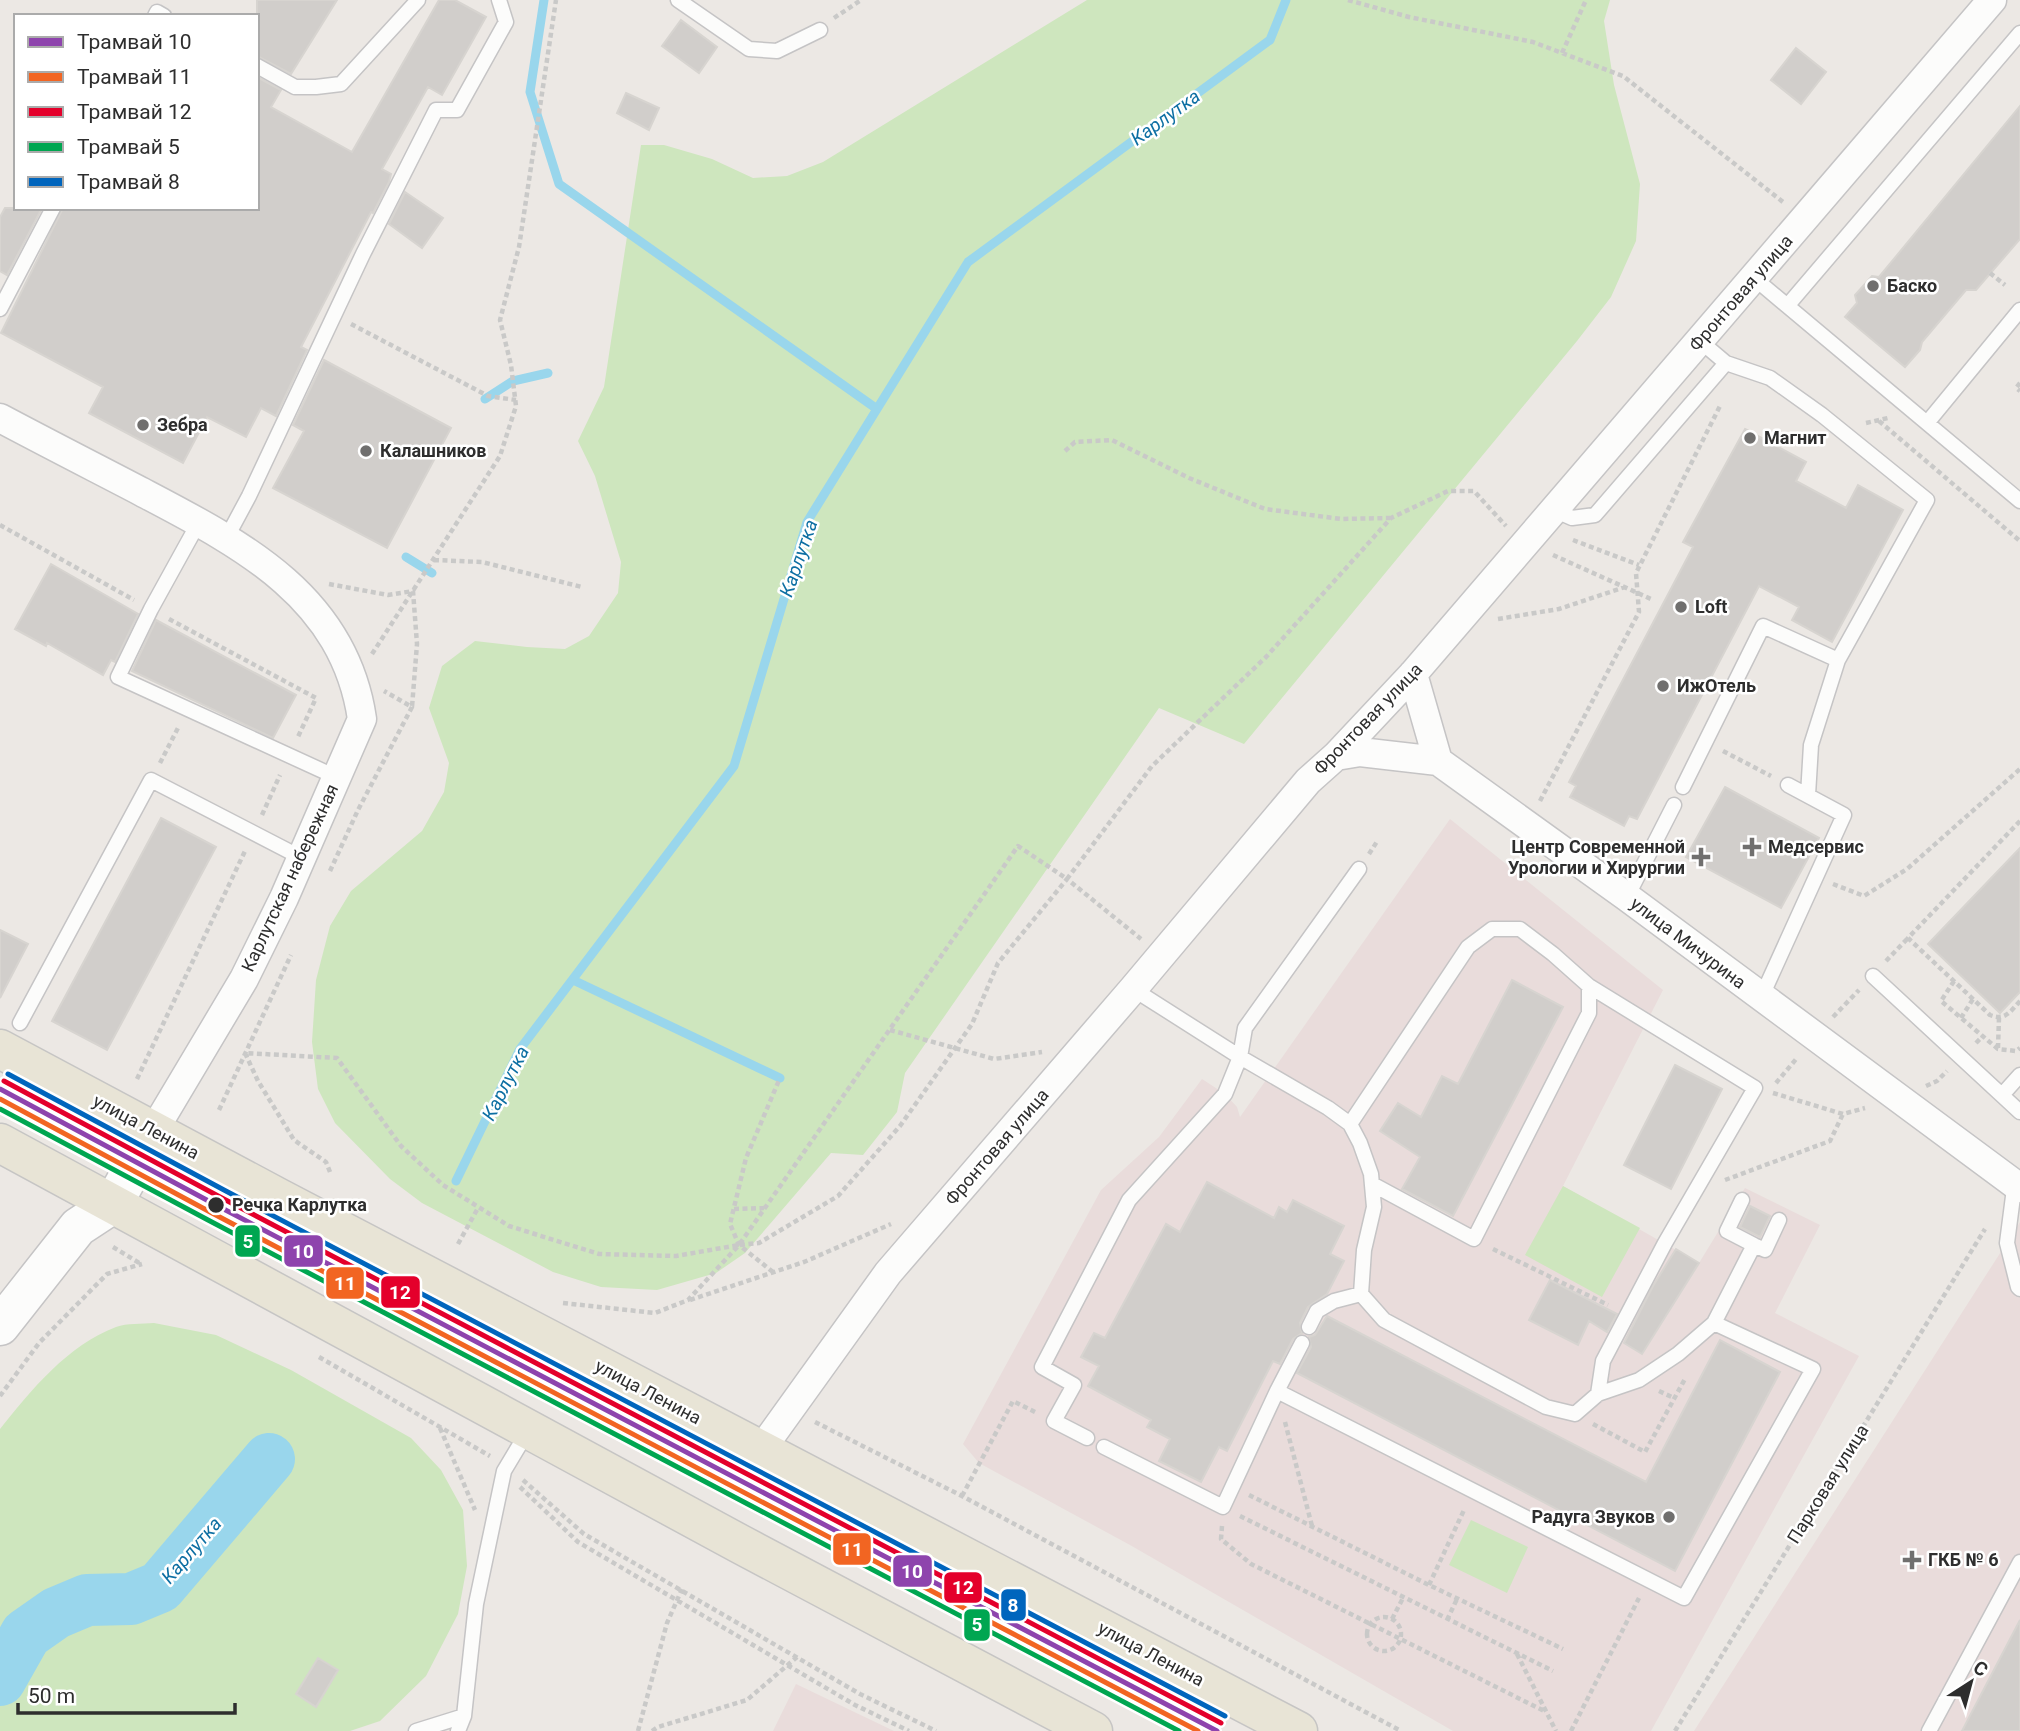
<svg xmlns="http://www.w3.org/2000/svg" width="2020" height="1731" viewBox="0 0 2020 1731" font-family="Roboto,sans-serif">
<rect width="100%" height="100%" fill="#ece8e4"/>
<path fill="#e9dcdb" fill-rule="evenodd" d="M 1450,819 L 1663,990 L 1563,1186 L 1699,1263 L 1745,1188 L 1820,1225 L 1775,1313 L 1859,1356 L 1651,1731 L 1453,1731 L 1130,1545 L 979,1463 L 963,1444 L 1101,1190 L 1159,1137 L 1202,1079 L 1225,1094 L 1237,1107 L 1240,1117 ZM 1550,1280 L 1598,1305 L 1578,1344 L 1529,1320 Z
M 2020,1222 L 2020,1731 L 1694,1731 L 1913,1389 Z
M 796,1684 L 894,1731 L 773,1731 Z"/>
<path fill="#cee6be" d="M 1087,0 L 1610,0 L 1604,21 L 1614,85 L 1640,184 L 1636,241 L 1611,297 L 1577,341 L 1244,744 L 1159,708 L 905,1073 L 897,1112 L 863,1155 L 831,1153 L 745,1253 L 716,1273 L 657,1290 L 601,1287 L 553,1272 L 422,1203 L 390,1179 L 335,1123 L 318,1089 L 312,1042 L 316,980 L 330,926 L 351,891 L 422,831 L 444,792 L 449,763 L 429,708 L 442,666 L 475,641 L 527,647 L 565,649 L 589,636 L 618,593 L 621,562 L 595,476 L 578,441 L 604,387 L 641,145 L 664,145 L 712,159 L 753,178 L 787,176 L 823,162 Z
M 1563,1186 L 1640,1228 L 1602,1297 L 1525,1255 Z
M 154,1323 L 216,1335 L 291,1370 L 411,1438 L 441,1470 L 463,1510 L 467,1566 L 458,1614 L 426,1676 L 380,1721 L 350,1731 L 0,1731 L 0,1429 C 31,1390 68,1345 116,1327 C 127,1323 142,1324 154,1323 Z
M 1471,1520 L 1528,1547 L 1507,1593 L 1449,1565 Z"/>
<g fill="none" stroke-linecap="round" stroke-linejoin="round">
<path stroke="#99d6ec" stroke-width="9" d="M 544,0 L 530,92 L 559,184 L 877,409
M 485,399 L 513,381 L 548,373
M 406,557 L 432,573
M 573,980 L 780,1078
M 456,1181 L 520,1049 L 734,766 L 807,522 L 968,262 L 1270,40 L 1286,0"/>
<path stroke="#99d6ec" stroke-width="52" d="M 0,1680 L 26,1634 L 56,1613 L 87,1600 L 131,1599 L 160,1587 L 269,1459"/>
</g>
<path fill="#d1cecb" stroke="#d7d4d0" stroke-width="2" d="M 257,0 L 337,0 L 291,74 L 257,56 Z
M 439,0 L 455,0 L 486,17 L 442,95 L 428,87 L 382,169 L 391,174 L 389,182 L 373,213 L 371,212 L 301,347 L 307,350 L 276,416 L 261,408 L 246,437 L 207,417 L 183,463 L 89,413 L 103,387 L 1,333 L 63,208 L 257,208 L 257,77 L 281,90 L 271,107 L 352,152 Z
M 681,20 L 717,47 L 699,73 L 662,46 Z
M 1796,48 L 1826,72 L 1801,104 L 1771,80 Z
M 626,93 L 659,108 L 649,130 L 617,113 Z
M 2020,106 L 2020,239 L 1976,290 L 1966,290 L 1922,342 L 1920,350 L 1905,367 L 1845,317 L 1857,303 L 1855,295 L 1872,276 L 1879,277 Z
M 405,192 L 443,218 L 422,248 L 389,224 Z
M 5,208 L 42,208 L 7,275 L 0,271 L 0,217 Z
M 324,360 L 451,428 L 387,548 L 273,488 L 304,431 L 293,425 Z
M 1745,429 L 1806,462 L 1796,481 L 1846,508 L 1858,485 L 1903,510 L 1832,642 L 1792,620 L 1799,607 L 1759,586 L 1637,819 L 1629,816 L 1624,826 L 1570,797 L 1576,786 L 1569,782 L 1693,547 L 1683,542 Z
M 51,564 L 138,614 L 115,662 L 111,660 L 103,675 L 47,643 L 46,646 L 15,629 Z
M 156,620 L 296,695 L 273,738 L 132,671 Z
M 1725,787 L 1819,838 L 1781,908 L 1686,857 Z
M 161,818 L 216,847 L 107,1050 L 52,1021 Z
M 2020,848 L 2020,992 L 2000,1013 L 1928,944 Z
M 0,930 L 28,944 L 0,998 Z
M 1512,980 L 1563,1007 L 1453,1216 L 1402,1189 L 1420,1157 L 1380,1131 L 1398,1103 L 1421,1117 L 1442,1076 L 1458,1084 Z
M 1675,1065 L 1722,1089 L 1671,1189 L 1624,1165 Z
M 1207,1182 L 1274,1218 L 1279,1207 L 1287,1212 L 1293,1200 L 1344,1226 L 1330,1254 L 1344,1261 L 1327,1294 L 1308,1307 L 1300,1323 L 1302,1333 L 1293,1339 L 1280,1364 L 1273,1361 L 1227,1451 L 1219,1447 L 1201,1482 L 1159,1461 L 1170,1439 L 1147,1427 L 1151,1420 L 1088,1386 L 1099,1366 L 1081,1357 L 1094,1333 L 1105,1338 L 1166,1224 L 1180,1232 Z
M 1750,1206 L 1770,1216 L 1760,1237 L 1740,1227 Z
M 1676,1249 L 1699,1263 L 1642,1354 L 1624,1343 L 1653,1286 Z
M 1550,1280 L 1617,1314 L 1607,1332 L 1589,1321 L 1578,1345 L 1529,1320 Z
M 1327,1316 L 1646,1482 L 1720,1340 L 1780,1372 L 1675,1571 L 1297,1373 L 1311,1347 L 1309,1337 L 1315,1335 Z
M 2020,1620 L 2020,1731 L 1962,1731 Z
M 318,1658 L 338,1670 L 316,1707 L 296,1694 Z"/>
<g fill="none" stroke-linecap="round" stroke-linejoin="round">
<defs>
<path id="service" d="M 678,0 L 749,49 L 777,51 L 820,30
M 155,16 L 157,12 L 164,16
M 257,66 L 295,87 L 316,87 L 341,84 L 418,0
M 1754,278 L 1927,423 L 2020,310
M 1788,305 L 2020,33
M 0,309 L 53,208
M 1700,341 L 1726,363
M 1927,423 L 2020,501
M 1554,510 L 1572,518 L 1595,515 L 1726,363 L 1770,378 L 1822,415 L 1927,500 L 1838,660 L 1763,626 L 1683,787
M 199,522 L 151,609 L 118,677 L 336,777
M 227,537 L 249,496 L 363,254 L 436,110 L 457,110 L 506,22 L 499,0
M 1808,795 L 1811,745 L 1838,660
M 1627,897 L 1674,805
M 1873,976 L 2020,1112
M 1589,986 L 1755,1088 L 1665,1243 L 1603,1361 L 1598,1394
M 1133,989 L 1240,1057 L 1328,1108 L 1350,1124 L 1360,1143 L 1371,1174 L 1374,1207 L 1364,1250 L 1361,1294 L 1384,1320 L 1546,1407 L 1575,1414 L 1598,1394 L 1639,1380 L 1678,1354 L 1714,1323 L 1754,1245 L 1727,1231 L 1742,1200
M 1761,998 L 1844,815 L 1788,785
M 20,1023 L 151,780 L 302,858
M 2002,1095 L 2020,1075
M 1350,1124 L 1468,947 L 1492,929 L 1520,929 L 1553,954 L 1589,986 L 1589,1013 L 1474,1239 L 1372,1184
M 2015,1181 L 2007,1243 L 2018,1287 L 2020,1289
M 1754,1245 L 1765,1250 L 1779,1220
M 1309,1327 L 1317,1311 L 1334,1301 L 1361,1294
M 1277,1391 L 1302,1343
M 1087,1438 L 1054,1421 L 1074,1385 L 1042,1367 L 1129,1200 L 1225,1094 L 1240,1057 L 1245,1028 L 1359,869
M 1104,1447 L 1223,1507 L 1277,1391 L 1684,1598 L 1813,1369 L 1714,1323
M 416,1731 L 464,1716
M 458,1731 L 464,1716 L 476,1604 L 504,1471 L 528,1431
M 1929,1731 L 2020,1562"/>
<path id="minor" d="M 0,418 C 47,443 94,467 142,492 C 241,544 344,596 362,719 L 284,898 L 244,979 L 154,1130
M 1413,674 L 1438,761
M 1336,756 L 1360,752 L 1438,761 L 1627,897 L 2020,1188
M 760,1451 L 888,1273 L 1133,989 L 1308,781 L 1336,756 L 1413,674 L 1992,0"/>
<path id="secondary" d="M 0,1326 L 78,1227 L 113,1204 L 154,1130"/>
<path id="primary" d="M 0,1049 L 279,1198 L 1298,1731
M 0,1143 L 740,1544 L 1093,1731"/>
</defs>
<use href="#service" stroke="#c5c4c5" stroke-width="17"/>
<use href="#minor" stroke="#c5c4c5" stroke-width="31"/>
<use href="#secondary" stroke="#c5c4c5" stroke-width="41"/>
<use href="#primary" stroke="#c6c5c4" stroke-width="41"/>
<path stroke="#c9c9c8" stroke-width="4.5" stroke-dasharray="5 3.5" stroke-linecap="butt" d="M 1348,0 L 1409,17 L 1533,42 L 1623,76 L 1783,202
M 834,18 L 861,0
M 1562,53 L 1586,0
M 1990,273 L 2005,285
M 351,324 L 488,396 L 516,400
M 2020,383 L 2016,388 L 2020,391
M 1879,421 L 2020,541
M 1866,423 L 1888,418
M 1065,451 L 1075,442 L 1112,440 L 1189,478 L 1265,509 L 1341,519 L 1390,518
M 0,525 L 134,600
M 1573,540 L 1639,565
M 1553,555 L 1651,599
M 434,560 L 482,562 L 582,587
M 329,584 L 388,595 L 413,591 L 417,644 L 412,707
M 169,619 L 316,698 L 297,739
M 1498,619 L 1559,609 L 1625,587
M 372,654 L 500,456 L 516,406 L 511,365 L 500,320 L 519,247 L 556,0
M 1723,751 L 1771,776
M 160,763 L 178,728
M 1540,801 L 1639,612 L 1636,573 L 1720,406
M 262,815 L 280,775
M 2020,821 L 1908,938 L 1990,1015 C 2005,1021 2010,1012 2020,1001
M 1369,854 L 1378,840
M 330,871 L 358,810 L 412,707 L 384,691
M 1833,884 L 1864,896 L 1907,869 L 2020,769
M 1886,961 L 1908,938
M 1954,981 L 1941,1001 L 1998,1049 L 2016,1051 L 2020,1048
M 1833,1017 L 1859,990
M 1961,1018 L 1973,999
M 890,1030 L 994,1059 L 1042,1052
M 1976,1043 L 1983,1036
M 1998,1048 L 1999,1018
M 137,1079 L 245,851
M 1776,1083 L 1797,1058
M 1926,1086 L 1937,1081 L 1947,1071
M 1773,1093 L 1843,1114 L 1865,1108
M 219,1110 L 291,955
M 330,1172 L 326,1162 L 294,1140 L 258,1081 L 245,1053 L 337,1058 L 401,1146 L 443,1185 L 509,1226 L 599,1254 L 676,1256 L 739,1245 L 1018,846 L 1067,879 L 1152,766 L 1266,657 L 1391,518 L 1448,491 L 1474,491 L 1506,526
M 1725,1180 L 1830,1141 L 1843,1114
M 734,1209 L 764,1208
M 458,1244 L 478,1208
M 113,1247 L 141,1264
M 1493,1249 L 1608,1305
M 773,1272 L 739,1245 L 730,1224 L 746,1158 L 780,1078
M 690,1300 L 804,1262 L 891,1224
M 563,1303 L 655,1313 L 688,1300 L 739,1245 L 759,1243 L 838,1196 L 900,1126 L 972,1024 L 998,963 L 1067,879 L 1141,939
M 319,1357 L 490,1456
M 1659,1391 L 1674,1398
M 0,1396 L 39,1343 L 107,1274 L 142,1264
M 815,1422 L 962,1496 L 1401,1731
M 1285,1422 L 1312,1526
M 1593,1424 L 1645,1452 L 1686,1377
M 440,1428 L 475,1510
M 523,1480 L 584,1534 L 860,1694 L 936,1731
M 520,1487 L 578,1542 L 855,1705 L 909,1731
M 1249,1495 L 1429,1585 L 1563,1649
M 962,1496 L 1013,1401 L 1035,1412
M 1240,1516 L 1553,1671
M 1222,1526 L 1221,1539 L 1251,1564 L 1546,1712
M 1429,1585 L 1464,1510
M1367 1634a17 17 0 1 1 34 0a17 17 0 1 1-34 0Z
M 1392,1619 L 1403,1598
M 1447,1620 L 1457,1599
M 1517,1654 L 1556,1731
M 638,1731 L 667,1623 L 682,1589
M 652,1731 L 658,1727 L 747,1700 L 797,1657
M 1571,1731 L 1639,1598
M 1675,1731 L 1985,1229"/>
<use href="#service" stroke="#fcfcfb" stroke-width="14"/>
<use href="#minor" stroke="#fcfcfb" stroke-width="28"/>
<use href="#secondary" stroke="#fcfcfb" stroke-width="38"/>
<use href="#primary" stroke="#e8e4d6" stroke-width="38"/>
<defs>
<path id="tram-1" d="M 0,1089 L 216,1205 L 1217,1731"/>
<path id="tram-2" d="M 0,1099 L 212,1213 L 1198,1731"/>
<path id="tram-3" d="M 4,1081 L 220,1197 L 1221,1723"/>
<path id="tram-4" d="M 0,1109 L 208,1220 L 1179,1731"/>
<path id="tram-5" d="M 8,1074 L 224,1190 L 1225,1716"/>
</defs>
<use href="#tram-1" stroke="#fff" stroke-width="10"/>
<use href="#tram-2" stroke="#fff" stroke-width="10"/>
<use href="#tram-3" stroke="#fff" stroke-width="10"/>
<use href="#tram-4" stroke="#fff" stroke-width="10"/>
<use href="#tram-5" stroke="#fff" stroke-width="10"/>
<use href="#tram-1" stroke="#8e44ad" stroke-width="5"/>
<use href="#tram-2" stroke="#f26522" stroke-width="5"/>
<use href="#tram-3" stroke="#e4002b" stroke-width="5"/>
<use href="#tram-4" stroke="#00a651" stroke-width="5"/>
<use href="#tram-5" stroke="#0065bd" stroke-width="5"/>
</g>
<g fill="#706f6e" stroke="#fff" stroke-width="2.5">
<circle cx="1873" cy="286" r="7"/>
<circle cx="143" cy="425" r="7"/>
<circle cx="1750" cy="438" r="7"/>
<circle cx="366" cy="451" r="7"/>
<circle cx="1681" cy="607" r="7"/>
<circle cx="1663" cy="686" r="7"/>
<path d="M1748.5 836.5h7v7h7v7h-7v7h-7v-7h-7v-7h7z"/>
<path d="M1697.5 846.5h7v7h7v7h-7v7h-7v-7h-7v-7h7z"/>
<circle cx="1669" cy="1517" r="7"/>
<path d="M1908.5 1549.5h7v7h7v7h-7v7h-7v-7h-7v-7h7z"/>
</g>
<circle fill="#2e2e2e" stroke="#fff" stroke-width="2.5" cx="216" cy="1205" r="9"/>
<g text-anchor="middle" stroke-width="5" stroke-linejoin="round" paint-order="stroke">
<g font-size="18" font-weight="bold" fill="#2e2e2e" stroke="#fff" text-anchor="start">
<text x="1887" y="292">Баско</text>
<text x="157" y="431">Зебра</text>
<text x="1764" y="444">Магнит</text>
<text x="380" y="457">Калашников</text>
<text x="1695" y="613">Loft</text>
<text x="1677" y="692">ИжОтель</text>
<text x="1685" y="853" text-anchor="end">Центр Современной<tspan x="1685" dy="21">Урологии и Хирургии</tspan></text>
<text x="1768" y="853">Медсервис</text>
<text x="1655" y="1523" text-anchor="end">Радуга Звуков</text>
<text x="1928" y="1566">ГКБ № 6</text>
</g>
<g font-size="18" fill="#2e2e2e" stroke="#fff">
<text transform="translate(1741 293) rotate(-49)" y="6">Фронтовая улица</text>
<text transform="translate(1368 719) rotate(-46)" y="6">Фронтовая улица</text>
<text transform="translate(290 878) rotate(-65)" y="6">Карлутская набережная</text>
<text transform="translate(1688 943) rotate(37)" y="6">улица Мичурина</text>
<text transform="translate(146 1127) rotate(28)" y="6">улица Ленина</text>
<text transform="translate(997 1147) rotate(-49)" y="6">Фронтовая улица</text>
<text transform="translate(648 1392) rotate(28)" y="6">улица Ленина</text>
<text transform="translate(1828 1484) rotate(-58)" y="6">Парковая улица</text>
<text transform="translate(1151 1654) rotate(28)" y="6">улица Ленина</text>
</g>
<g font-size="18" font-weight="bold" fill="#2e2e2e" stroke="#fff" text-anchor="start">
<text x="232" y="1211">Речка Карлутка</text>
</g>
<g font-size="19" font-style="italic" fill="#0d6fa3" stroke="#fff">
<text transform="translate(1165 117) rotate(-36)" y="7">Карлутка</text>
<text transform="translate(798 558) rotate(-71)" y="7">Карлутка</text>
<text transform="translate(505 1083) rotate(-63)" y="7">Карлутка</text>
<text transform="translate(191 1550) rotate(-49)" y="7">Карлутка</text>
</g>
</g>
<g stroke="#fff" stroke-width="2.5">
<rect x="234" y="1224" width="27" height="34" rx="7" fill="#00a651"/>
<rect x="283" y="1234" width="41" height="34" rx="7" fill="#8e44ad"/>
<rect x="325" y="1266" width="40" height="34" rx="7" fill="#f26522"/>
<rect x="380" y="1275" width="41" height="34" rx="7" fill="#e4002b"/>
<rect x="832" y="1532" width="40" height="34" rx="7" fill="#f26522"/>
<rect x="892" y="1554" width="41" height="34" rx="7" fill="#8e44ad"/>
<rect x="943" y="1571" width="40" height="33" rx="7" fill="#e4002b"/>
<rect x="1000" y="1588" width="27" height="34" rx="7" fill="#0065bd"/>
<rect x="963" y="1608" width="28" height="34" rx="7" fill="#00a651"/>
</g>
<g font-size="19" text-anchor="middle" font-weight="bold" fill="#fff">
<text x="248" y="1248">5</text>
<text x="303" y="1258">10</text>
<text x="345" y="1290">11</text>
<text x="400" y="1299">12</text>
<text x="852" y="1556">11</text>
<text x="912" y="1578">10</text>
<text x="963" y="1594">12</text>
<text x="1013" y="1612">8</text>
<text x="977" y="1631">5</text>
</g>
<rect x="14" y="14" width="245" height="196" fill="#ffffff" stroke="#ababab" stroke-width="2"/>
<rect x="28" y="37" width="35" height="10" fill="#8e44ad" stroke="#ababab" stroke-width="2"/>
<text x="77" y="49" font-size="21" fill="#2e2e2e">Трамвай 10</text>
<rect x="28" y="72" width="35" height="10" fill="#f26522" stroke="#ababab" stroke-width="2"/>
<text x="77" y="84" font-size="21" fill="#2e2e2e">Трамвай 11</text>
<rect x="28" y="107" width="35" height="10" fill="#e4002b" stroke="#ababab" stroke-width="2"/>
<text x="77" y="119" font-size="21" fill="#2e2e2e">Трамвай 12</text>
<rect x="28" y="142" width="35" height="10" fill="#00a651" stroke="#ababab" stroke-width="2"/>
<text x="77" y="154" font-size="21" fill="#2e2e2e">Трамвай 5</text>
<rect x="28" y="177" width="35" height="10" fill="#0065bd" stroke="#ababab" stroke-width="2"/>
<text x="77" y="189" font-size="21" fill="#2e2e2e">Трамвай 8</text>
<g transform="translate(1971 1682) rotate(36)" stroke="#ffffff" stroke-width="5" paint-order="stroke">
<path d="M0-5L12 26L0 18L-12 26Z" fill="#2e2e2e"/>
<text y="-10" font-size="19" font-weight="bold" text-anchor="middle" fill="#2e2e2e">С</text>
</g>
<path d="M18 1703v10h217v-10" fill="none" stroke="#2e2e2e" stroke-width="3.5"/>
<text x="28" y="1703" font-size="21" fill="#2e2e2e" stroke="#ffffff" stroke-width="5" paint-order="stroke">50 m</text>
</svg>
